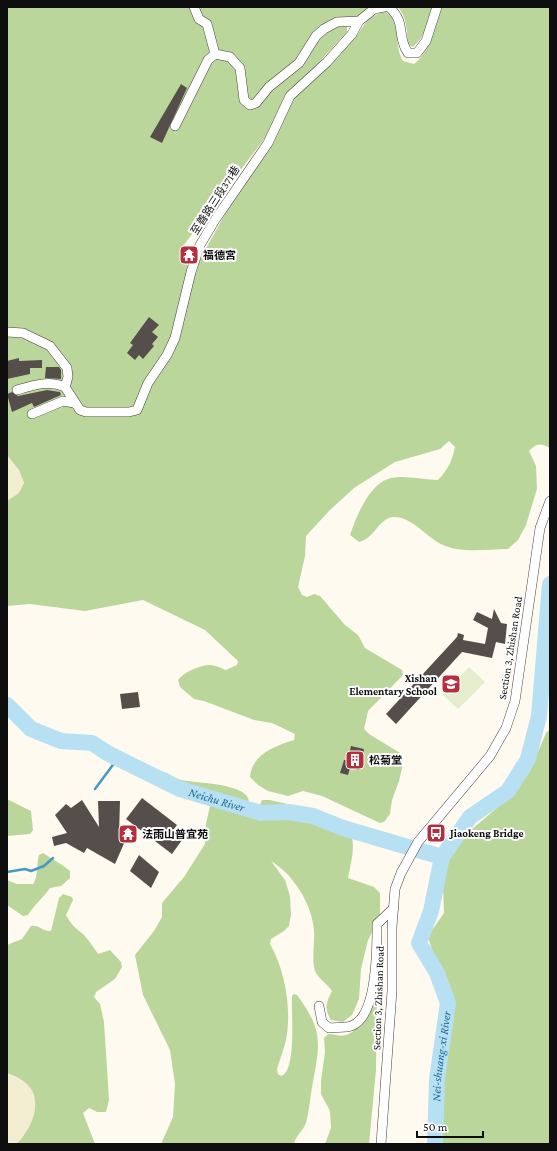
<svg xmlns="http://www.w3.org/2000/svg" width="557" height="1151" viewBox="0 0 557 1151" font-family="'Crimson Pro','Noto Sans TC',serif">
<rect width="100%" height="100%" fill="#fefaf0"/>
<path fill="#f3edd1" d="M 7,455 L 19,470 L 24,483 L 19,493 L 7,501 Z
M 7,1073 L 20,1077 L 30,1087 L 37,1103 L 33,1118 L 23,1138 L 16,1144 L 7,1144 Z"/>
<path fill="#bad69b" d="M 7,7 L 372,7 L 347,24 L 347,32 L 283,101 L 265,138 L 180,250 L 180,259 L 189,266 L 199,261 L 234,198 L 253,173 L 295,95 L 333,62 L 357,35 L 368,19 L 384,11 C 402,21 393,44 403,61 L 414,64 C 428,55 437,23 441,7 L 550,7 L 550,448 C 541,443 537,443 529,451 L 536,466 L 537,489 L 526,525 L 518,540 L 508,549 C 488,549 460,554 441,544 C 425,536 413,517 393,517 C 379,518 374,539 359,542 L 350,535 C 356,517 369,485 388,479 C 403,474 423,480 438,480 C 448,470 452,461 455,447 L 449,441 L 440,449 L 395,462 L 354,488 L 329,511 L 306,536 L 305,556 L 298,587 L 302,595 L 307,597 L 314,594 L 320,596 L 345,625 L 358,635 L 365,648 L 402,670 L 403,675 L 368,711 L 364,729 L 369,734 L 400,753 L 403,764 L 399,781 L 392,800 L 390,814 L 384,822 L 380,823 L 322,796 L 303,791 L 288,796 L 268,791 L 258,785 L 250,777 C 252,754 275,746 294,740 L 295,734 L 272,723 L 254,720 L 204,701 L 194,699 L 180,687 L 178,680 C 184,672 200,665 210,665 C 215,665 221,668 226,670 L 237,665 L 238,661 L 205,630 L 143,600 L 85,611 L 30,604 L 7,606 L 7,501 L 19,493 L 24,483 L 19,470 L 7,455 Z
M 398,7 L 433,7 C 429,22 425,36 413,47 L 408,45 C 407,32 407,17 398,7 Z
M 550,729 L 550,1144 L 440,1144 L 443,1082 L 454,1014 L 450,990 L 442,967 L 433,954 L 428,936 L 444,913 L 443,886 L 447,862 L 464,836 L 511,796 L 530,771 L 546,733 Z
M 161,771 C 169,773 174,778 181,780 C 195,783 237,783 247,796 C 250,801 249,808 248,814 L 254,819 L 262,800 L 270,800 C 290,805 343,814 351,835 C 356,847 350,866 348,878 L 374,887 L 380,893 L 380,917 L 368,940 L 361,969 L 359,999 L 352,1015 L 343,1022 L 331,1020 C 324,1009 326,1003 332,991 C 327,983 315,977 314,967 C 312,957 315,941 314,930 C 312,904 293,874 271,861 L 285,880 L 290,896 L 291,915 L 289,926 L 284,931 L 271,939 L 270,944 C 285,970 292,1009 286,1040 C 284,1049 280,1059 277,1069 L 278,1074 L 281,1076 C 297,1072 291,1011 292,996 L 294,994 L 297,995 C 324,1031 320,1045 312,1087 C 310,1099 309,1112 306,1123 C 303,1131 296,1135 294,1144 L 161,1144 L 173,1117 L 175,1084 L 170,1050 L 143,995 L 135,955 L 154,931 L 162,917 L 162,903 L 184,877 L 205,844 L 206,824 L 210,806 L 181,797 L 152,778 L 155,774 Z
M 7,799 L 31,811 L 33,830 L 30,834 L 7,836 Z
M 43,853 L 62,865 L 70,871 L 70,878 L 61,886 L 50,888 C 43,898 34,905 28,915 L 23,916 L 7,905 L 7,880 L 17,884 L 33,884 C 39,875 36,865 39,855 Z
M 63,894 L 72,897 L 73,900 L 66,915 C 71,924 75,928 83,934 C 88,939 94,948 98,954 L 110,950 L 121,962 L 122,967 L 115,979 L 96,992 L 94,997 L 100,1004 L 104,1022 L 109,1100 L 106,1112 L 97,1112 L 89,1108 L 83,1113 L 95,1144 L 16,1144 C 22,1140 25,1133 29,1127 C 42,1101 35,1082 7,1073 L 7,945 L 22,939 L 31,926 C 39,924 43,932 51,931 L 59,898 Z
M 377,986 L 376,1070 L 369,1144 L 325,1144 L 331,1128 L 330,1111 L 321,1094 L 321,1081 L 325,1052 L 324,1038 L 328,1034 C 334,1034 341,1037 346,1035 C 363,1030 371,1000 377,986 Z"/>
<path fill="#e5eecc" d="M 469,667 L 485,682 L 458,709 L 443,695 Z"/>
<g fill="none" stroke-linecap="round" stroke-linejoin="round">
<path stroke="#439ac5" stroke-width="2.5" d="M 95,789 L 118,758
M 7,872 L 25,869 L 31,871 L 44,866 L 53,858"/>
<g stroke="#b7e0f2" stroke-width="16">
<path id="s1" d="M 7,705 L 31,729 L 61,741 L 92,743 L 109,754 L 180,789 L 261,813 L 289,812 L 313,816 L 343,828 L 442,857"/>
<path id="s2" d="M 435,1144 L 437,1079 L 448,1003 L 437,973 L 419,943 L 431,911 L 442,857 L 470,817 L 508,791 L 528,759 L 539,716 L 550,584"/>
</g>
</g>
<path fill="#564e4b" d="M 181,84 L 187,88 L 162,143 L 150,137 Z
M 149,317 L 159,325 L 152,332 L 158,337 L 152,344 L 154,346 L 143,359 L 139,355 L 135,360 L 127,353 L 133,345 L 130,343 Z
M 19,358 L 19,361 L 42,360 L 42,368 L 30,368 L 30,374 L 7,379 L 7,361 Z
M 46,367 L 59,367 L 61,370 L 61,379 L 45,378 Z
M 47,390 L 60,392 L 61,395 L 34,407 L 32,403 L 12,412 L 7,394 L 12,392 L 18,396 Z
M 494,609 L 501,623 L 507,624 L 505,644 L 496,642 L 492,658 L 462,652 L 396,724 L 386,714 L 457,637 L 458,633 L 464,635 L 463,640 L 485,644 L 488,628 L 473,620 L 477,612 L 492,619 Z
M 138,692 L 140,707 L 122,709 L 120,694 Z
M 351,746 L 364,749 L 359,770 L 350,768 L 348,775 L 340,773 L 344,760 L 348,760 Z
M 142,798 L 177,825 L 172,832 L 182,840 L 172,854 L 126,819 Z
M 82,800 L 99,827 L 98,801 L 120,801 L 119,835 L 126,839 L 115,864 L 87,848 L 84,853 L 66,843 L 54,846 L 52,837 L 67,833 L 55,815 L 66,804 L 71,808 Z
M 139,855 L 159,872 L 151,888 L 130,871 Z"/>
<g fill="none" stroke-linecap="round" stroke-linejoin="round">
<defs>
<path id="minor" d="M 194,7 L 199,19 L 207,24 L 215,54 L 230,57 L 240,68 L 244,100 L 250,105 L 256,103 L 269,87 L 299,63 L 316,36 L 324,29 L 337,22 L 359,21
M 389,7 C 407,23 396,36 408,53 L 417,53 L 426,41 L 437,7
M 175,126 L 208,60 L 215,54
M 7,332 L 23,333 L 50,346 L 67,368 L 68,377 L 65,387 L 80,410 L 86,412 L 129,412 L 137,410 L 148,383 L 167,355 L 175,338 L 191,272 L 200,245 L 215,220 L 268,143 L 290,96 L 327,62 L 352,34 L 359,21 L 374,9 L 384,7
M 17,390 C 34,385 49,380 65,387
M 32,414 L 63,401 L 74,403
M 319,1006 L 322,1022 L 329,1028 C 336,1027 345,1028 351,1026 C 378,1017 377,947 377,924 L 394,908
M 381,1144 L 392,991 L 392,927 L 395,889 L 401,873 L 418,842 L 490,756 L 506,728 L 515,701 L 540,528 L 550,501"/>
</defs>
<use href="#minor" stroke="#414141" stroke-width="10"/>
<use href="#minor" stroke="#fff" stroke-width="9"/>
</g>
<defs>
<symbol id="temple-square" viewBox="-11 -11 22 22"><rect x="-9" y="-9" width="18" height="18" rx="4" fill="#b52e3e" stroke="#fff"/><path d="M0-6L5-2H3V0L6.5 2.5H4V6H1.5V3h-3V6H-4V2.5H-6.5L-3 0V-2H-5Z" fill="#fff"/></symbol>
<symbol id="school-square" viewBox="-11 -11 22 22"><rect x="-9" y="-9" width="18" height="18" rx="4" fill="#b52e3e" stroke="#fff"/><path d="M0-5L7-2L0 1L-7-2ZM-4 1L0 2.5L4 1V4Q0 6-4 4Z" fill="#fff"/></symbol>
<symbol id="building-square" viewBox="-11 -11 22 22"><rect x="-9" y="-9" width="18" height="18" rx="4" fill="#b52e3e" stroke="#fff"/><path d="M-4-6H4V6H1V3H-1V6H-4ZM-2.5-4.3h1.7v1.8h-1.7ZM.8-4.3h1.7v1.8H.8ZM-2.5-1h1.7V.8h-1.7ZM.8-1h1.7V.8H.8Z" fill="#fff"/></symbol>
<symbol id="bus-square" viewBox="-11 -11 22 22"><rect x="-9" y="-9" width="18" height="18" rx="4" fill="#b52e3e" stroke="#fff"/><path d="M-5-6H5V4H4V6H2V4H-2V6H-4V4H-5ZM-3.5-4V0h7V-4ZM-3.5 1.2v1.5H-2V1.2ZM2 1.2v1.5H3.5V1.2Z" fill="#fff"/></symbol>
</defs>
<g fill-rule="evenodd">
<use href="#temple-square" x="178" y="244" width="22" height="22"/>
<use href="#school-square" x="440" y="673" width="22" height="22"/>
<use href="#building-square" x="344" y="749" width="22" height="22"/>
<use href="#bus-square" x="425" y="822" width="22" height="22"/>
<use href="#temple-square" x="117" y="823" width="22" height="22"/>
</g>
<g text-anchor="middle" stroke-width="4" stroke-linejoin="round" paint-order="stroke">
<g font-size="11" fill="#0e0e0e" stroke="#fff">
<text transform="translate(215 200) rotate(-57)" y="4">至善路三段371巷</text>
<text transform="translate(510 648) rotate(-81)" y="4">Section 3, Zhishan Road</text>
<text transform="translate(378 998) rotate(-88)" y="4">Section 3, Zhishan Road</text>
</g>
<g font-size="11" font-weight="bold" fill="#0e0e0e" stroke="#fff" text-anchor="start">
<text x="203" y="259">福德宮</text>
<text x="437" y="682" text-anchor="end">Xishan<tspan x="437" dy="13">Elementary School</tspan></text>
<text x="369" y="764">松菊堂</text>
<text x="450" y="837">Jiaokeng Bridge</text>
<text x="142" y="838">法雨山普宜苑</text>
</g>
<g font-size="12" font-style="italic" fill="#1f6b98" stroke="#fff">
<text dy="4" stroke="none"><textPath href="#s1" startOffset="235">Neichu River</textPath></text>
<text dy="4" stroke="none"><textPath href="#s2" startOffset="88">Nei-shuang-xi River</textPath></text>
</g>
</g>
<rect width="557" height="1151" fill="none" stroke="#0e0e0e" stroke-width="16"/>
<path d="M417 1131v6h66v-6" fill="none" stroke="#0e0e0e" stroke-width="2"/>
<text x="423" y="1131" font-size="12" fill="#0e0e0e" stroke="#ffffff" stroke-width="3" paint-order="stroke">50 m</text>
</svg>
